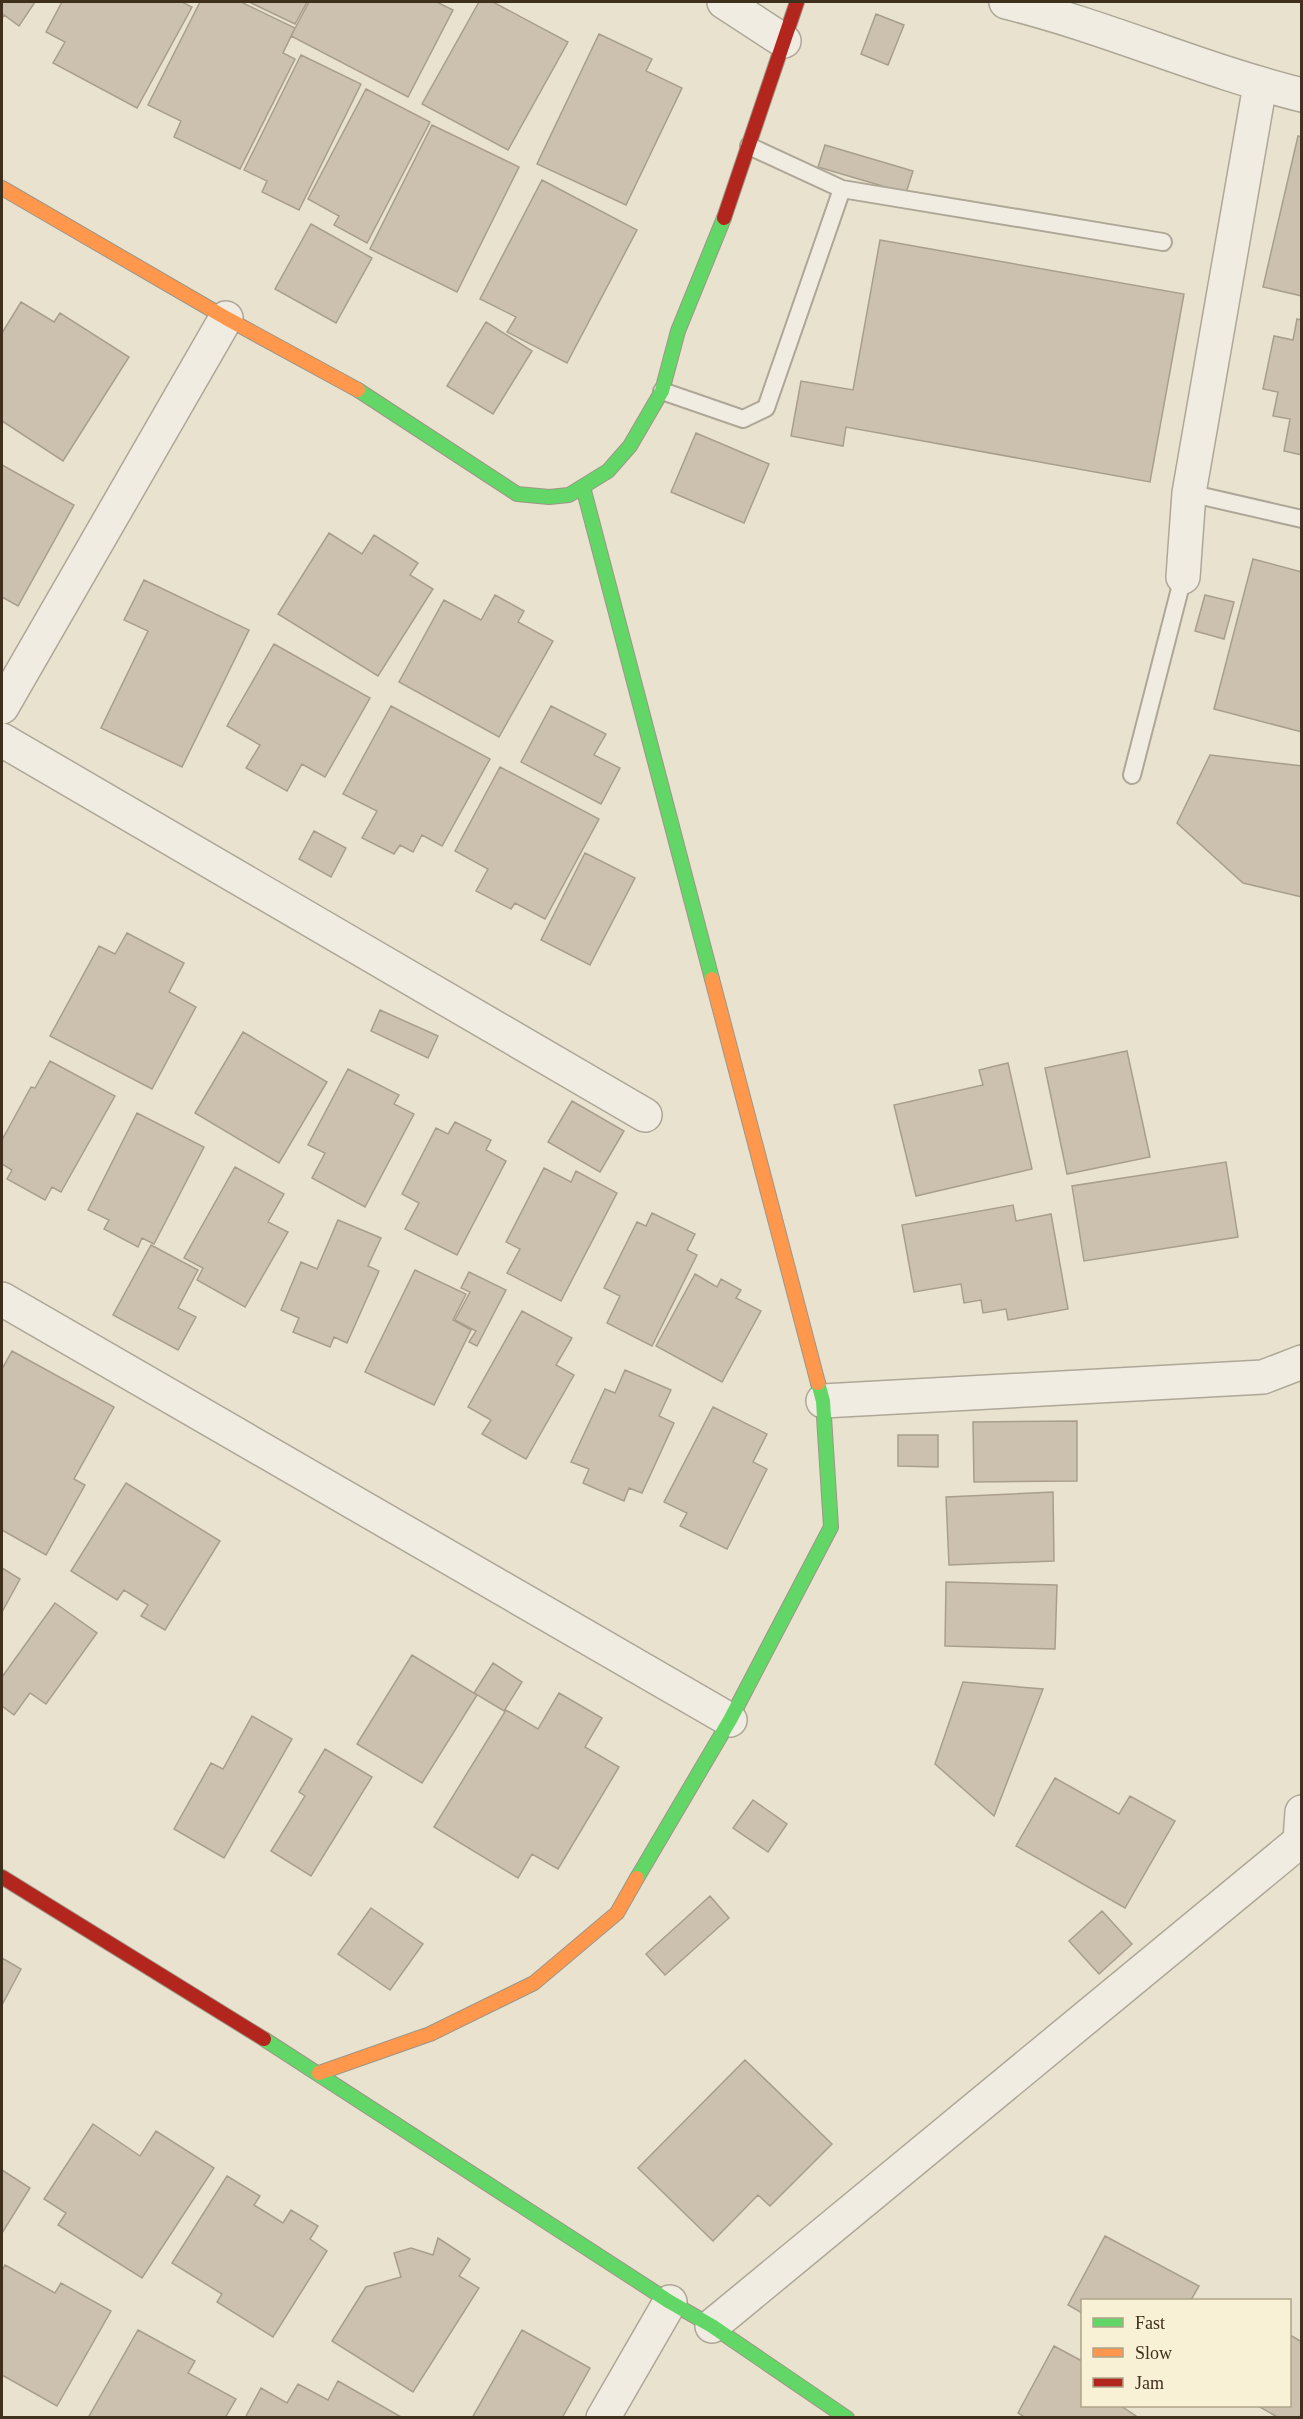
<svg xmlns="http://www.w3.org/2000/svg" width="1303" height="2419" viewBox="0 0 1303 2419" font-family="'Times New Roman',serif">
<rect width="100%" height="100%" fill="#e8e2ce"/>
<path fill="#ccc0af" stroke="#a99e8d" stroke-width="1.5" d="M 2,2 L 35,2 L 19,26 L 4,15 L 2,19 Z
M 62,2 L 182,2 L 192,7 L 137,108 L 53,63 L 65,42 L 46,32 Z
M 200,2 L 241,2 L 295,28 L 283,53 L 295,59 L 240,169 L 174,137 L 181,121 L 148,105 Z
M 249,2 L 307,2 L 295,24 Z
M 309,2 L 437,2 L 453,10 L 408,97 L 291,36 Z
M 479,2 L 493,2 L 568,42 L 508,150 L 422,104 Z
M 876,14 L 904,25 L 888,65 L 861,54 Z
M 599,34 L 652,59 L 646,71 L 682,88 L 626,205 L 537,164 Z
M 301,55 L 361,84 L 299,210 L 262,192 L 267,181 L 244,170 Z
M 366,89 L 430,122 L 367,243 L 334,225 L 339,216 L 308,199 Z
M 432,125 L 519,167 L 457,292 L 370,249 Z
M 1298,136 L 1302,137 L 1302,296 L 1263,287 Z
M 825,145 L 913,171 L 906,193 L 818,167 Z
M 542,180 L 637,230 L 567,363 L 507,332 L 516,317 L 480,299 Z
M 311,224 L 372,258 L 336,323 L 275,289 Z
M 880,240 L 1184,294 L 1150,482 L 846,427 L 843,446 L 791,436 L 801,381 L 853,390 Z
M 21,302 L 54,322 L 60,313 L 129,357 L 63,461 L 2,421 L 2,333 Z
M 1297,319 L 1302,320 L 1302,455 L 1284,451 L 1290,419 L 1273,416 L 1278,392 L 1263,389 L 1274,336 L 1293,340 Z
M 486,322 L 532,351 L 493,414 L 447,386 Z
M 696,433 L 769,464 L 744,523 L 671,492 Z
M 2,465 L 74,505 L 18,606 L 2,597 Z
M 329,533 L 362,554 L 374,535 L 418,563 L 410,575 L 433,589 L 378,676 L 278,614 Z
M 1253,559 L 1302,572 L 1302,732 L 1214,709 Z
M 144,580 L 249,630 L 182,767 L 101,728 L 148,631 L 124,620 Z
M 495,595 L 524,611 L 518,622 L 553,641 L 499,737 L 399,682 L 444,600 L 481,620 Z
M 1205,595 L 1234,602 L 1224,639 L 1195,631 Z
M 274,644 L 370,698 L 325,777 L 302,764 L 287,791 L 246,768 L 260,745 L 227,726 Z
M 391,706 L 490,759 L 442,846 L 422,835 L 413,852 L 400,845 L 394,854 L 362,838 L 377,811 L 343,794 Z
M 551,706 L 606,734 L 594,755 L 620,768 L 601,804 L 521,762 Z
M 1210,755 L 1302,766 L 1302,897 L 1243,883 L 1177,823 Z
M 500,767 L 599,819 L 545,919 L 515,903 L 511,909 L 476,891 L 488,869 L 455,851 Z
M 314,831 L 346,848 L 331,877 L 299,859 Z
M 585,853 L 635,878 L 590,965 L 541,940 Z
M 127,933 L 184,963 L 169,992 L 196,1007 L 152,1089 L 50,1036 L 99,946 L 115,954 Z
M 380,1010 L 438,1036 L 428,1058 L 371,1031 Z
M 243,1032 L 327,1082 L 279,1163 L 195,1113 Z
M 1127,1051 L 1150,1157 L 1067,1174 L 1045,1068 Z
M 50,1061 L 115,1096 L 61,1192 L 52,1187 L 45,1200 L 7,1179 L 12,1170 L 2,1164 L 2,1140 L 31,1087 L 35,1088 Z
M 1008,1063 L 1032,1169 L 916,1196 L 894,1105 L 983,1085 L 979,1070 Z
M 348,1069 L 399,1095 L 394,1104 L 414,1114 L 365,1207 L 312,1178 L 325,1153 L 308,1145 Z
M 572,1101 L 624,1131 L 600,1172 L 548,1142 Z
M 137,1113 L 204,1147 L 154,1244 L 142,1238 L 138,1247 L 104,1229 L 109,1220 L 88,1210 Z
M 455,1122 L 491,1140 L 486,1150 L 506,1161 L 457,1255 L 405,1229 L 419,1203 L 402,1194 L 436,1128 L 448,1134 Z
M 1226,1162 L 1238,1237 L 1084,1261 L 1072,1186 Z
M 235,1167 L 284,1194 L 268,1222 L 288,1232 L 245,1307 L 197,1280 L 203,1268 L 184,1258 Z
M 544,1168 L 571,1182 L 576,1171 L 617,1193 L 561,1301 L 507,1273 L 520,1249 L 506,1242 Z
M 1013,1205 L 1016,1221 L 1051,1214 L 1068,1309 L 1008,1320 L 1006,1309 L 983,1313 L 981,1300 L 964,1303 L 961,1284 L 914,1292 L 902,1225 Z
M 652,1213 L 695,1234 L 687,1250 L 697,1255 L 652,1346 L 607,1323 L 620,1296 L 604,1288 L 637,1222 L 646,1226 Z
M 338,1220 L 381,1238 L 368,1266 L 379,1271 L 347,1343 L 334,1337 L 330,1347 L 293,1332 L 299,1318 L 281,1310 L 301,1262 L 317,1269 Z
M 151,1245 L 198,1270 L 178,1308 L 196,1317 L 178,1350 L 113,1315 Z
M 415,1270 L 466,1294 L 453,1320 L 471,1330 L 434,1405 L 365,1372 Z
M 469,1272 L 506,1290 L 477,1346 L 469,1342 L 476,1331 L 455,1320 L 470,1292 L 461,1288 Z
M 695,1274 L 717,1287 L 721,1279 L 741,1290 L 736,1298 L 761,1311 L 722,1382 L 656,1346 Z
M 522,1311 L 572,1338 L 556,1365 L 574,1375 L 526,1459 L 482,1434 L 491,1420 L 468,1407 Z
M 12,1351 L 114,1407 L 74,1479 L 85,1485 L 46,1555 L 2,1530 L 2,1369 Z
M 625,1370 L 671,1390 L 659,1416 L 674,1423 L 642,1493 L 629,1488 L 624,1501 L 583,1483 L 589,1469 L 571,1462 L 605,1389 L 615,1393 Z
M 713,1407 L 767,1434 L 753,1462 L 767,1469 L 727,1549 L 680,1526 L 687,1513 L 664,1502 Z
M 1077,1421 L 1077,1481 L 974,1482 L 973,1422 Z
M 898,1435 L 938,1435 L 938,1467 L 898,1466 Z
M 126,1483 L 220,1541 L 165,1630 L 141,1616 L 148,1605 L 124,1590 L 117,1600 L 71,1571 Z
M 1053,1492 L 1054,1561 L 949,1565 L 946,1497 Z
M 2,1568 L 20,1579 L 2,1612 Z
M 946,1582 L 1057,1585 L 1055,1649 L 945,1646 Z
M 55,1603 L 97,1633 L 46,1704 L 30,1693 L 14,1715 L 2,1706 L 2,1677 Z
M 412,1655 L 477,1695 L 422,1783 L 357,1744 Z
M 493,1663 L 522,1682 L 504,1711 L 474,1693 Z
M 963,1682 L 1043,1689 L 994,1816 L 935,1764 Z
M 559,1693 L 602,1718 L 585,1747 L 619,1767 L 558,1869 L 532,1854 L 518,1878 L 434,1827 L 506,1710 L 538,1729 Z
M 252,1716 L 292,1739 L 224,1858 L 174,1829 L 211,1763 L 223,1769 Z
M 325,1749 L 372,1777 L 311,1876 L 271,1851 L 305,1796 L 299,1792 Z
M 1055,1778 L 1119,1814 L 1130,1796 L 1175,1821 L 1125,1908 L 1016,1846 Z
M 753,1800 L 787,1824 L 768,1852 L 733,1828 Z
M 710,1896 L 729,1918 L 665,1975 L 646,1954 Z
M 371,1908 L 423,1944 L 390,1990 L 338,1954 Z
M 1102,1911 L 1132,1944 L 1099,1974 L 1069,1941 Z
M 2,1958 L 21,1969 L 2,2005 Z
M 745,2060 L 832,2144 L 770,2206 L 758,2195 L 713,2241 L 638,2168 Z
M 93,2124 L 140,2156 L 156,2131 L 214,2168 L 142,2278 L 58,2225 L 66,2213 L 44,2199 Z
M 2,2170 L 30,2188 L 2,2233 Z
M 227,2176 L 260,2196 L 254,2205 L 283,2223 L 291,2210 L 318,2226 L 310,2239 L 327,2251 L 273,2337 L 217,2302 L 222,2294 L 172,2263 Z
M 1105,2236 L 1199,2286 L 1191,2300 L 1082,2300 L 1082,2313 L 1068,2305 Z
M 438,2238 L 470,2259 L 459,2276 L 479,2288 L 413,2392 L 332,2341 L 366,2287 L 401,2277 L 394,2253 L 411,2248 L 433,2255 Z
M 5,2265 L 55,2293 L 61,2283 L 111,2311 L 57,2406 L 2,2375 L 2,2271 Z
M 138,2330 L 195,2361 L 188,2373 L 236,2399 L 225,2418 L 88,2418 Z
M 522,2330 L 590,2368 L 562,2418 L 472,2418 Z
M 1290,2335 L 1302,2342 L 1302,2413 L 1299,2418 L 1279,2418 L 1258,2406 L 1290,2406 Z
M 1054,2346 L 1082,2361 L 1082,2406 L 1121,2406 L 1139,2418 L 1026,2418 L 1018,2413 Z
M 338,2381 L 403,2418 L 245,2418 L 261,2388 L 287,2403 L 298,2384 L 328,2400 Z"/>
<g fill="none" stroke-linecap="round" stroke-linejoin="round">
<defs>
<path id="lane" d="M 749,146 L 842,189 L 1163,242
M 662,391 L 743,419 L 766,408 L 842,189
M 1189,493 L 1302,519
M 1132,775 L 1183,577"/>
<path id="street" d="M 724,2 L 784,41
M 1006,2 C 1107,27 1201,70 1302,95
M 1183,577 L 1189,493 L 1260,85
M 2,707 L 226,318
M 2,740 L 645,1115
M 2,1299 L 730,1720
M 823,1401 L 1263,1377 L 1302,1362
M 712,2326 L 1300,1841 L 1302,1812
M 603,2418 L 670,2302"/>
<path id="fast" d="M 358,390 L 517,494 L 549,497 L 569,495 L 608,471 L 630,446 L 662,391 L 678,331 L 724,218
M 583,487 L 712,979
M 637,1878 L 730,1720 L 831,1527 L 823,1401 L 818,1383
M 264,2039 L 670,2302 L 712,2326 L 847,2418"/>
<path id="slow" d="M 2,188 L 226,318 L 358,390
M 712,979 L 818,1383
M 319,2073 L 430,2034 L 534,1983 L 617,1913 L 637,1878"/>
<path id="jam" d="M 724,218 L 797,2
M 2,1877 L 264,2039"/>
</defs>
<use href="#lane" stroke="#aea798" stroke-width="20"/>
<use href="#street" stroke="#aea798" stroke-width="36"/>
<use href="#fast" stroke="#9d9687" stroke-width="16"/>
<use href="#slow" stroke="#9d9687" stroke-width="16"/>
<use href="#jam" stroke="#9d9687" stroke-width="16"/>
<use href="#lane" stroke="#f0ece1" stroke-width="16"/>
<use href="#street" stroke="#f0ece1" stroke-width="33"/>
<use href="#fast" stroke="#63d668" stroke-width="14"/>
<use href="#slow" stroke="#ff974d" stroke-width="14"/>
<use href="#jam" stroke="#b3261e" stroke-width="14"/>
</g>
<rect width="1303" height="2419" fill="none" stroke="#3f301d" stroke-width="6"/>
<rect x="1081" y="2299" width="210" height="108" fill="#f9f1d5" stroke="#afa48b" stroke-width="1.5"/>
<rect x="1093" y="2318" width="30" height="9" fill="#63d668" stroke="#afa48b" stroke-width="1.5"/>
<text x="1135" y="2329" font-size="18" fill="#3f301d">Fast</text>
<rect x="1093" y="2348" width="30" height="9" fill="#ff974d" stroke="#afa48b" stroke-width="1.5"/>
<text x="1135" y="2359" font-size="18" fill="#3f301d">Slow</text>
<rect x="1093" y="2378" width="30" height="9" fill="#b3261e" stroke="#afa48b" stroke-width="1.5"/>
<text x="1135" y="2389" font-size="18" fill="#3f301d">Jam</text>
</svg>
